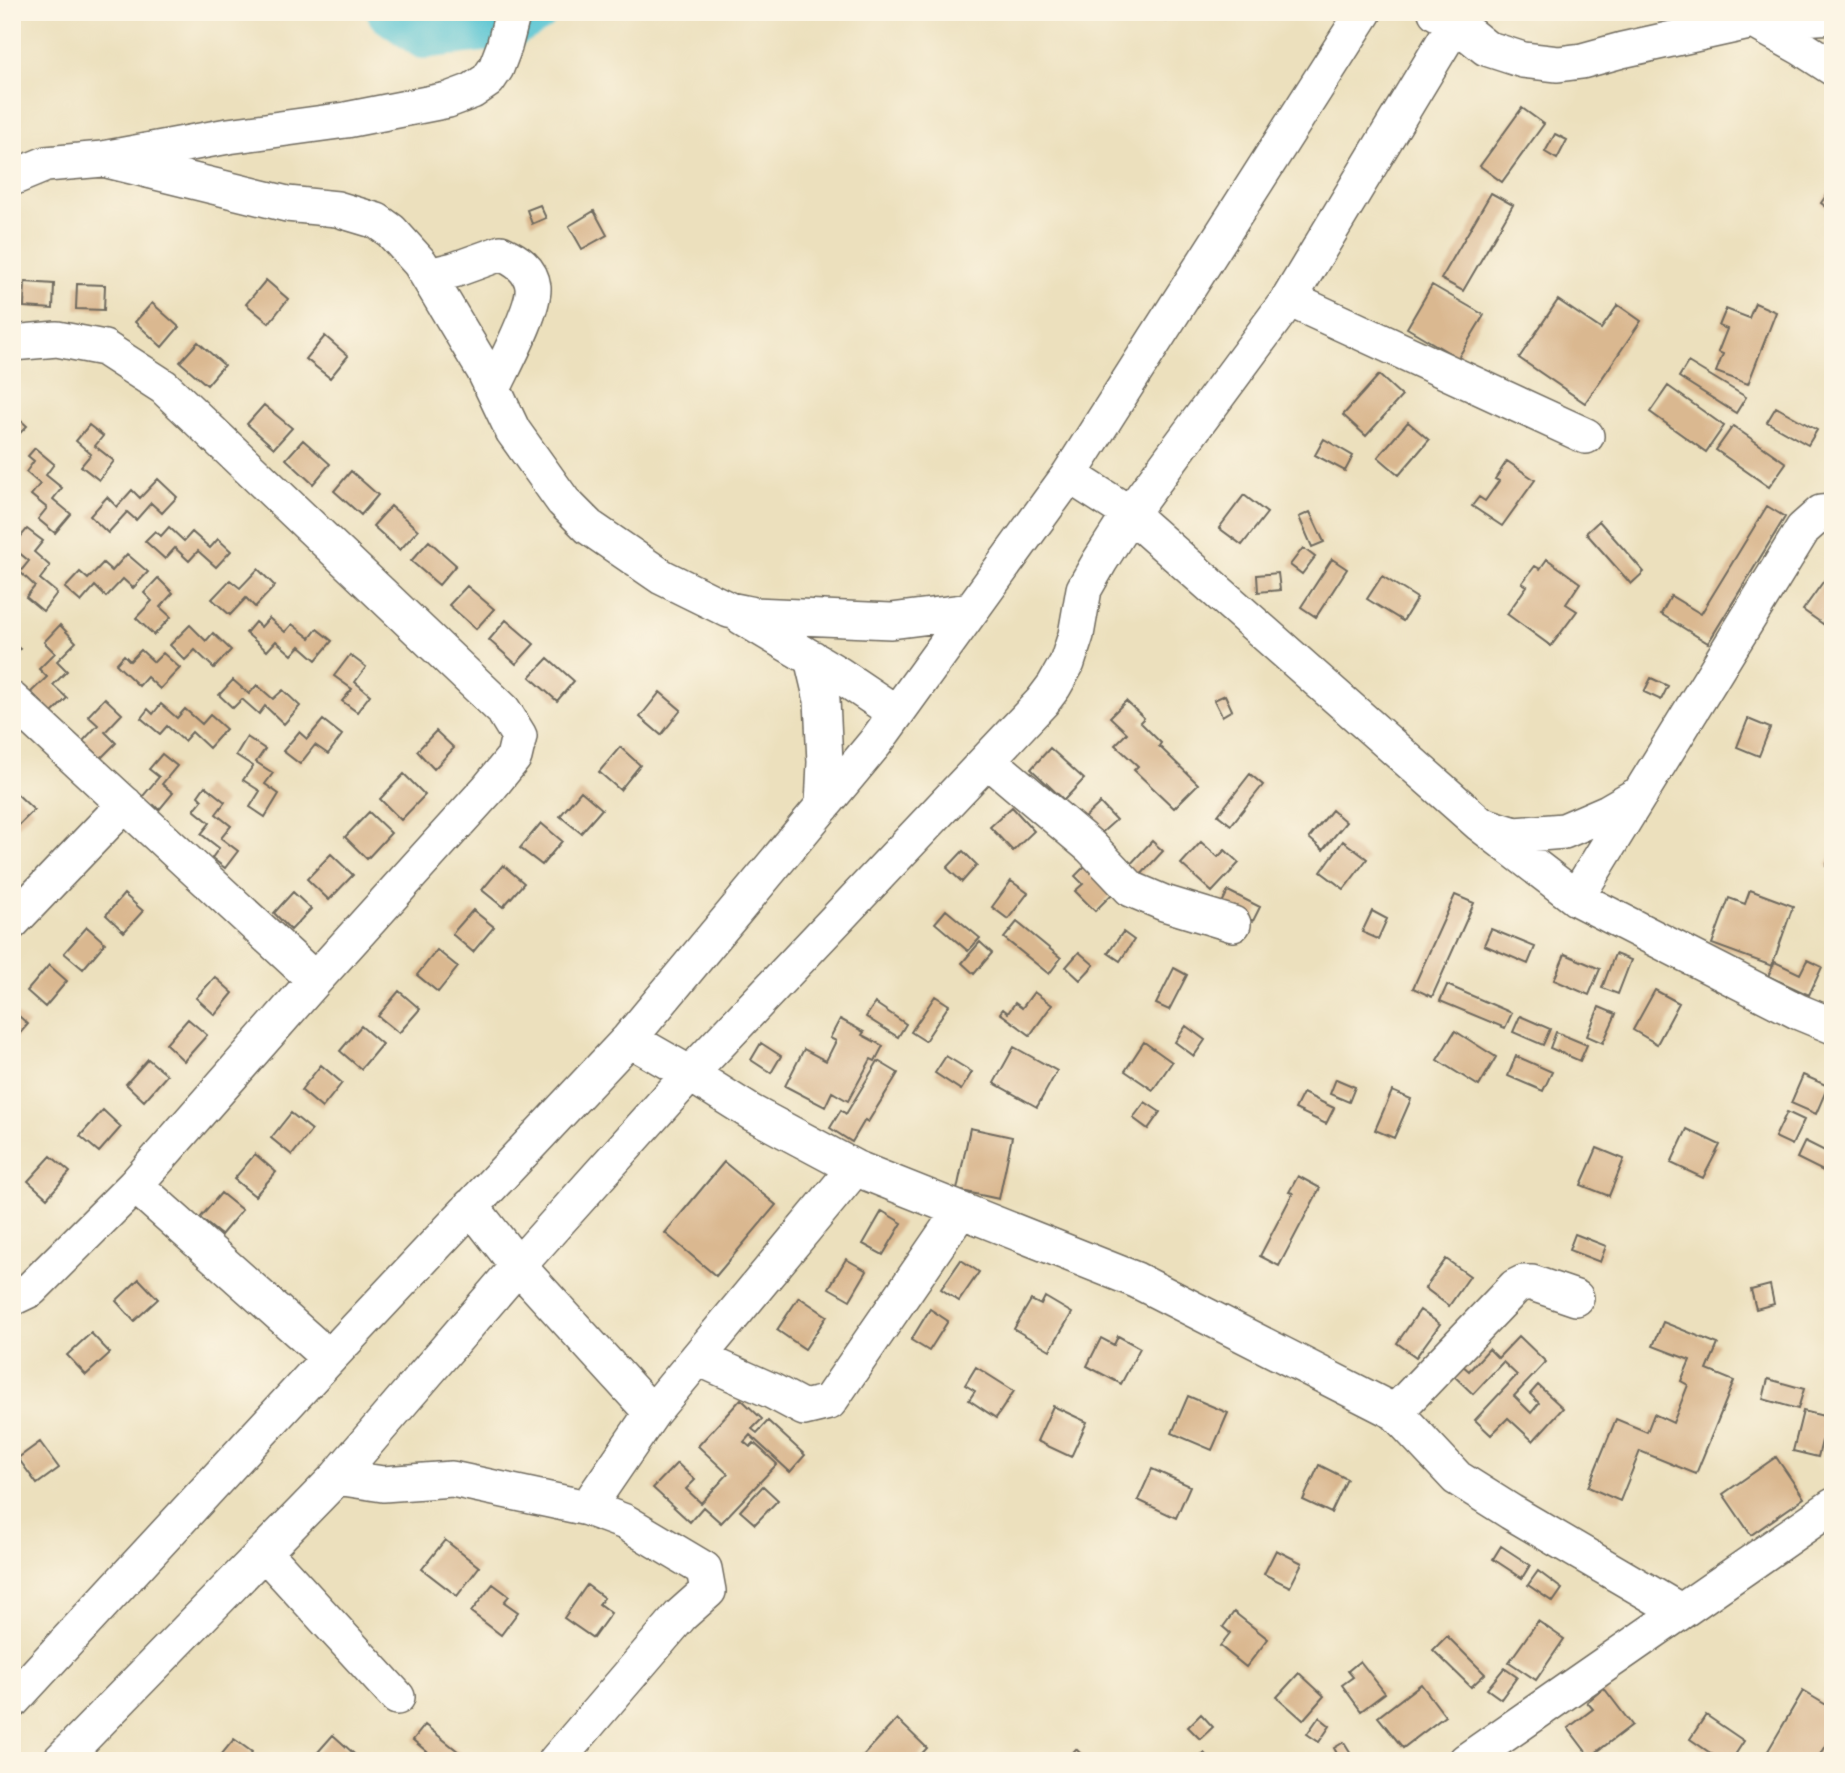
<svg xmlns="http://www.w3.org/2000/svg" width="1845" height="1773" viewBox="0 0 1845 1773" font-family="Mynerve,sans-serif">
<rect width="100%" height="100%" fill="#fcf5e5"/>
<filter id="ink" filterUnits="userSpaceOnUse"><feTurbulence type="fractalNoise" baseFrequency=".0143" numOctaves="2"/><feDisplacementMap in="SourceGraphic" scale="14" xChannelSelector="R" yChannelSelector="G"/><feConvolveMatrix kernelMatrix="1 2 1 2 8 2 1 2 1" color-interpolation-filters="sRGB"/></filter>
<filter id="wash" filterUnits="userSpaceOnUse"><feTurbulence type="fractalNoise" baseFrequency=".00686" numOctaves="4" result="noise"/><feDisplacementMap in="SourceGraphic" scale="28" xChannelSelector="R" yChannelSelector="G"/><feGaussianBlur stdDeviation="1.57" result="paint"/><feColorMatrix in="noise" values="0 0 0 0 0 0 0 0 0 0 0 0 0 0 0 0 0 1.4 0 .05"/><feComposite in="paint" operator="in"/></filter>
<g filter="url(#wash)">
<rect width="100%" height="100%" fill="#ece0bd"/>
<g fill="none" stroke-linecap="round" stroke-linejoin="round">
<path stroke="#59c5d3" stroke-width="44" d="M 389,12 L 424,37 L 510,27 L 536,12"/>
</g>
<g id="blocks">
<path fill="#dab890" d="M 1151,12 L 1170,12 L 1165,21 Z
M 1522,108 L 1544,124 L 1502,182 L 1480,166 Z
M 1555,134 L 1567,140 L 1557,159 L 1545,152 Z
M 1833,186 L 1833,212 L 1821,203 Z
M 1491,193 L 1513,205 L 1463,291 L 1441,279 Z
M 540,205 L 546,218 L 532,224 L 527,210 Z
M 594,211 L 607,235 L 582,249 L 569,226 Z
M 266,280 L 288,299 L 269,323 L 246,304 Z
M 25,282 L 54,284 L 53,309 L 24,307 Z
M 77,284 L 105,285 L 104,310 L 76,309 Z
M 1432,285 L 1484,315 L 1458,358 L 1407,328 Z
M 1558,300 L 1601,329 L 1618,305 L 1641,321 L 1585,403 L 1519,358 Z
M 152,303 L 179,327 L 162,347 L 135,322 Z
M 1755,303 L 1776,312 L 1748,384 L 1716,372 L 1723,354 L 1718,352 L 1727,329 L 1719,326 L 1726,309 L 1749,318 Z
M 325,336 L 348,356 L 330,378 L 306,359 Z
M 198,342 L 224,365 L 207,385 L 180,362 Z
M 1688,362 L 1746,397 L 1736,413 L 1679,377 Z
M 1379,375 L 1402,396 L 1366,436 L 1343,415 Z
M 1668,386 L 1724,426 L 1706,452 L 1650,412 Z
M 264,405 L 292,428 L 274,448 L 247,424 Z
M 1776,407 L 1817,430 L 1808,445 L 1767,422 Z
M 18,418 L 27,426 L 12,441 L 12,425 Z
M 1408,422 L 1429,440 L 1399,475 L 1378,457 Z
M 89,425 L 103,436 L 95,446 L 114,461 L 99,480 L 81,466 L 91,454 L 76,441 Z
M 1733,426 L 1786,463 L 1769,487 L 1716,450 Z
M 1324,439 L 1353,456 L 1345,471 L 1315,455 Z
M 303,440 L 330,464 L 313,484 L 286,459 Z
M 35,448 L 54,464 L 46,475 L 62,488 L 53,499 L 71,514 L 55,533 L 38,519 L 47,508 L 31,495 L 40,484 L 26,472 L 34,461 L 28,456 Z
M 1507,461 L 1535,480 L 1502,526 L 1472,506 L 1479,497 L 1485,501 L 1499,481 L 1495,479 Z
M 351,471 L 378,495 L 361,515 L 334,491 Z
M 158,479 L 177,497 L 162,513 L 151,503 L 136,520 L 127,512 L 108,533 L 90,516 L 107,497 L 117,507 L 132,490 L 140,498 Z
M 1244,495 L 1267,513 L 1242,545 L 1219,528 Z
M 391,506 L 418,530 L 400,550 L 373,526 Z
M 1767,506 L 1785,517 L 1708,643 L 1661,614 L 1671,596 L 1701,614 Z
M 1310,512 L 1324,542 L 1312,547 L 1299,517 Z
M 1599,521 L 1644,572 L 1631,584 L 1586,533 Z
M 169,527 L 184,541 L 192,532 L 210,548 L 218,539 L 231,551 L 216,567 L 198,551 L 189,561 L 175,548 L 165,559 L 145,541 L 155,531 L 161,536 Z
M 27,529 L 43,541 L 34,552 L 50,566 L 40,579 L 57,593 L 43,611 L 26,597 L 35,586 L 20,572 L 29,561 L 12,547 Z
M 429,541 L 456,565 L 439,585 L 411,561 Z
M 1303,548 L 1315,557 L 1302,574 L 1290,565 Z
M 127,554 L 148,572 L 133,588 L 123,579 L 106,597 L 95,586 L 81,602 L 65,588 L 80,572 L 88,579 L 103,563 L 112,571 Z
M 1332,559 L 1347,569 L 1316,617 L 1301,607 Z
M 1547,559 L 1580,583 L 1566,604 L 1577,611 L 1551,646 L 1507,614 L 1527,586 L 1522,583 L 1535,566 L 1540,569 Z
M 1833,568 L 1833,631 L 1803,610 Z
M 258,569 L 275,586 L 255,607 L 246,598 L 230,615 L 212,599 L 230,580 L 240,588 Z
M 1278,573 L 1280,590 L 1258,592 L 1257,575 Z
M 1382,576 L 1417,598 L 1403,621 L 1367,599 Z
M 158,578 L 173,593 L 160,607 L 171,617 L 154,635 L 136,618 L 152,601 L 144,593 Z
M 467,586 L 494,609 L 476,629 L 449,605 Z
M 269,618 L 285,632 L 292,624 L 310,638 L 317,629 L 332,641 L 316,660 L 300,646 L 292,655 L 276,641 L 267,651 L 246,633 L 255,622 L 261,627 Z
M 506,620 L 534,644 L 516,664 L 489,640 Z
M 60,625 L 76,642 L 57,661 L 67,671 L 53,685 L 67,698 L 52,713 L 31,692 L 47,677 L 39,669 L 55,653 L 44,642 Z
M 190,625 L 206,641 L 213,633 L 231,650 L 214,668 L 195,650 L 185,660 L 170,645 Z
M 12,643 L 20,649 L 12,659 Z
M 141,650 L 154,662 L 163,653 L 180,668 L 160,689 L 147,677 L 139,686 L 116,664 L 124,655 L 130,661 Z
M 350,655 L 366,667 L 355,682 L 370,695 L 357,712 L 342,701 L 352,689 L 334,676 Z
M 548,658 L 574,681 L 557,701 L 530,677 Z
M 1651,678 L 1668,686 L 1661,700 L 1644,692 Z
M 233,680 L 249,694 L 257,685 L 273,699 L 283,690 L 300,706 L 284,724 L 265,706 L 259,714 L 242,699 L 233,708 L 219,695 Z
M 660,692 L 681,710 L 661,735 L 640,717 Z
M 1225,695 L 1232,710 L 1222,716 L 1214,700 Z
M 105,698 L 122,714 L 105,732 L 116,743 L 101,758 L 83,741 L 98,725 L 88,716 Z
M 1126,701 L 1144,718 L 1140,722 L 1161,743 L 1159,746 L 1198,784 L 1174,808 L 1134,770 L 1138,766 L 1115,745 L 1127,733 L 1110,717 Z
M 161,704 L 177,718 L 185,709 L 202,724 L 210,715 L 226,729 L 209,748 L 192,732 L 184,741 L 167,726 L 160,734 L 141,718 L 148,709 L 153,714 Z
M 1748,719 L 1770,728 L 1759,756 L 1737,747 Z
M 323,720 L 342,735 L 328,754 L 315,745 L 300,764 L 283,751 L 299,732 L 307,739 Z
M 436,731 L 454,748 L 434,769 L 417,751 Z
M 247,737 L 265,749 L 256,762 L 273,773 L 265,784 L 279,794 L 265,817 L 250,807 L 260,791 L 243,780 L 253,766 L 236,755 Z
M 620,747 L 640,765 L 620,790 L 599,772 Z
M 1050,748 L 1084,779 L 1064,800 L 1031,769 Z
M 162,754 L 177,766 L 162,784 L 173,793 L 159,810 L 154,805 L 149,811 L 138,802 L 159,777 L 149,769 Z
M 404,774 L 425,795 L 401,820 L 380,799 Z
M 1250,774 L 1263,785 L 1231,825 L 1218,815 Z
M 205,786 L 225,802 L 216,814 L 231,826 L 221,838 L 238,851 L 225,868 L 212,858 L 219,848 L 201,834 L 210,823 L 194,810 L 202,800 L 198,796 Z
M 581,791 L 602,809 L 581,833 L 560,816 Z
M 16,793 L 34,810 L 12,832 L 12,797 Z
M 1100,803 L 1116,820 L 1099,835 L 1084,818 Z
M 1012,807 L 1034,831 L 1013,851 L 990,827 Z
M 1332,810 L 1346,822 L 1323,850 L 1309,838 Z
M 369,812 L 391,833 L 367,859 L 345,837 Z
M 541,823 L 562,841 L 542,865 L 520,848 Z
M 1152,841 L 1163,851 L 1138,878 L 1127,868 Z
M 1343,841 L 1367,859 L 1344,889 L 1321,872 Z
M 1201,842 L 1218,857 L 1225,850 L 1239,863 L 1212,892 L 1181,864 Z
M 963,851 L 977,865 L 962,882 L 947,868 Z
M 1833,851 L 1833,869 L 1826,866 Z
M 331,854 L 353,875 L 329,900 L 307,879 Z
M 503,865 L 524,883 L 503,907 L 482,890 Z
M 1086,865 L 1114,892 L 1095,911 L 1075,891 L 1083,884 L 1075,876 Z
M 1011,881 L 1028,893 L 1008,919 L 992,907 Z
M 1750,890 L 1793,906 L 1772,966 L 1712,944 L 1729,898 L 1745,904 Z
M 1228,891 L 1260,907 L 1253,921 L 1221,905 Z
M 293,892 L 311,909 L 291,930 L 274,913 Z
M 124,894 L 143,911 L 124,932 L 106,915 Z
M 1455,895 L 1474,903 L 1432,997 L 1413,988 Z
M 473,910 L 494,927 L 473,952 L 452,934 Z
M 946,910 L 980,938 L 968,951 L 935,923 Z
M 1372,911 L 1387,919 L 1378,939 L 1362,932 Z
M 1017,922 L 1061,958 L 1049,974 L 1004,938 Z
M 87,927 L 105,943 L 83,969 L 64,953 Z
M 1491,929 L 1535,947 L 1528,964 L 1484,945 Z
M 1123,932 L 1134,940 L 1120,961 L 1108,953 Z
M 980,942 L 992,953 L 974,974 L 962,963 Z
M 437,950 L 458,967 L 438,992 L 417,975 Z
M 1079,952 L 1094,965 L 1080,980 L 1066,967 Z
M 1565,954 L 1600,969 L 1589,995 L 1554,980 Z
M 1615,954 L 1631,960 L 1618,994 L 1602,988 Z
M 1807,960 L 1822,967 L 1809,995 L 1768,976 L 1775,962 L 1800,974 Z
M 49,965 L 67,981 L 45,1007 L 27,991 Z
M 1174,968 L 1187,975 L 1169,1010 L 1156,1004 Z
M 215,977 L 233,993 L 215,1015 L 196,998 Z
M 1447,985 L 1512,1013 L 1505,1028 L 1440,1001 Z
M 1655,990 L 1679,1003 L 1657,1044 L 1633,1030 Z
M 399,991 L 420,1009 L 399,1033 L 378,1016 Z
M 1034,992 L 1052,1005 L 1030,1035 L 1000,1013 L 1003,1009 L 1008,1013 L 1015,1003 L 1022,1008 Z
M 935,996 L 949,1005 L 925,1041 L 911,1032 Z
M 875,1003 L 906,1024 L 898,1037 L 866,1017 Z
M 1599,1007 L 1616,1014 L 1603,1043 L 1587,1036 Z
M 12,1010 L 28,1024 L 12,1042 Z
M 1520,1016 L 1550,1029 L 1543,1045 L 1513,1032 Z
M 188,1019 L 207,1035 L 184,1061 L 166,1044 Z
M 840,1019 L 864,1032 L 862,1035 L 883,1046 L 875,1061 L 871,1059 L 848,1101 L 832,1092 L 825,1107 L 785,1086 L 804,1049 L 826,1061 L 836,1041 L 830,1038 Z
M 361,1026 L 382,1044 L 361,1069 L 340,1051 Z
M 1186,1026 L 1205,1040 L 1194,1056 L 1175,1042 Z
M 1455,1031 L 1496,1057 L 1479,1086 L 1437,1060 Z
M 1556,1032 L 1587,1045 L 1580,1061 L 1550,1048 Z
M 1144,1042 L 1172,1062 L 1153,1090 L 1125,1071 Z
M 761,1043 L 781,1056 L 771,1073 L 751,1060 Z
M 1014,1047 L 1057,1071 L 1037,1107 L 994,1083 Z
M 946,1056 L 972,1072 L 961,1090 L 935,1073 Z
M 1516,1056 L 1552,1072 L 1543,1091 L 1508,1076 Z
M 148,1059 L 167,1075 L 144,1101 L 126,1084 Z
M 878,1061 L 898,1073 L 868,1122 L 865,1120 L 852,1142 L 830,1128 L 841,1110 L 846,1114 Z
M 321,1065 L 342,1083 L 322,1108 L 301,1090 Z
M 1803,1075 L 1828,1086 L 1816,1114 L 1791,1103 Z
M 1336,1079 L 1355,1087 L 1349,1102 L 1330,1094 Z
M 1392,1091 L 1411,1099 L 1394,1138 L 1375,1130 Z
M 1303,1093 L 1334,1108 L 1326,1124 L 1295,1109 Z
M 1145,1102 L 1160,1112 L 1148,1129 L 1133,1118 Z
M 103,1110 L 121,1127 L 99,1152 L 80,1136 Z
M 1787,1112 L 1804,1120 L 1792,1145 L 1775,1137 Z
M 291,1113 L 312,1130 L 292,1155 L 271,1138 Z
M 970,1128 L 1012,1137 L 999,1199 L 957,1190 Z
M 1687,1129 L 1720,1145 L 1703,1178 L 1671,1163 Z
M 1805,1141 L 1833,1155 L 1833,1176 L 1797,1158 Z
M 1597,1148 L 1624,1159 L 1609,1196 L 1581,1185 Z
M 255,1154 L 276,1172 L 255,1196 L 234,1179 Z
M 51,1156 L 70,1172 L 47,1198 L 28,1181 Z
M 724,1162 L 776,1205 L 716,1276 L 665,1233 Z
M 1298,1176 L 1320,1188 L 1279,1266 L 1260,1256 L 1293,1193 L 1289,1192 Z
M 221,1193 L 242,1210 L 221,1235 L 200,1218 Z
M 882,1211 L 902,1223 L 883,1255 L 863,1244 Z
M 1575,1234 L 1606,1246 L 1600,1262 L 1569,1250 Z
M 846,1259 L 867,1271 L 850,1300 L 829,1288 Z
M 1446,1259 L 1470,1276 L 1449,1306 L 1425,1288 Z
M 961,1260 L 979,1272 L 959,1301 L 941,1289 Z
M 139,1279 L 158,1299 L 134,1321 L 116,1301 Z
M 1770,1285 L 1774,1304 L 1756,1309 L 1751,1290 Z
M 799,1297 L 827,1316 L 805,1349 L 777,1330 Z
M 1045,1297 L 1072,1313 L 1050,1350 L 1014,1329 L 1031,1300 L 1041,1305 Z
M 930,1309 L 948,1321 L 929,1351 L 911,1340 Z
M 1420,1310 L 1440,1324 L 1416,1357 L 1397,1343 Z
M 1663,1322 L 1718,1344 L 1707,1370 L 1734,1381 L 1696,1474 L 1640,1451 L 1620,1501 L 1588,1487 L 1616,1419 L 1647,1432 L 1654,1414 L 1673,1423 L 1688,1385 L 1681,1381 L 1690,1360 L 1653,1346 Z
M 91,1333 L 110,1353 L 86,1375 L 67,1355 Z
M 1118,1336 L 1140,1348 L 1121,1384 L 1087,1366 L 1101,1338 L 1114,1345 Z
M 1519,1336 L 1546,1362 L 1514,1396 L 1531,1413 L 1539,1403 L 1530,1394 L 1538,1385 L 1563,1408 L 1533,1441 L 1508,1418 L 1491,1435 L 1475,1420 L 1517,1375 L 1503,1362 L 1473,1394 L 1453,1375 L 1462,1365 L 1469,1371 L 1489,1349 L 1498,1358 Z
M 976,1367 L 1014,1391 L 996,1418 L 969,1400 L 975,1391 L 965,1385 Z
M 1768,1379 L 1804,1389 L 1798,1409 L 1763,1399 Z
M 1188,1396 L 1228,1413 L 1212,1450 L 1172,1433 Z
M 741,1399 L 762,1419 L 752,1429 L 757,1433 L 768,1421 L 805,1455 L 790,1472 L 750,1435 L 744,1442 L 750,1447 L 754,1443 L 777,1464 L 721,1523 L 703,1507 L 690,1522 L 653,1488 L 677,1463 L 695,1480 L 686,1489 L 701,1503 L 728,1474 L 698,1446 Z
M 1053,1406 L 1087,1422 L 1071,1457 L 1037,1441 Z
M 1803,1411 L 1828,1417 L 1818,1457 L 1793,1451 Z
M 40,1442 L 59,1468 L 37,1484 L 18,1458 Z
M 1776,1457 L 1804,1498 L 1751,1535 L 1723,1494 Z
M 1319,1465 L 1347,1479 L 1331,1513 L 1303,1500 Z
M 1152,1469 L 1190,1486 L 1176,1518 L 1138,1500 Z
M 763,1486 L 778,1500 L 755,1524 L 740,1511 Z
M 445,1540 L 479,1567 L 457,1596 L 422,1569 Z
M 1501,1546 L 1530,1565 L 1522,1578 L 1493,1559 Z
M 1276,1550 L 1302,1563 L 1290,1587 L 1264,1574 Z
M 1538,1571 L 1562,1589 L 1553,1602 L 1528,1585 Z
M 493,1584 L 509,1596 L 504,1602 L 518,1612 L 501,1635 L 471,1612 Z
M 587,1585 L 604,1598 L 599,1604 L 611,1613 L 593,1638 L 564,1618 Z
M 1234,1612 L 1268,1639 L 1246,1667 L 1220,1646 L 1230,1633 L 1223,1627 Z
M 1538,1621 L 1564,1639 L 1536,1680 L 1509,1662 Z
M 1447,1636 L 1485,1674 L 1471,1687 L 1433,1650 Z
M 1360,1661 L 1385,1693 L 1361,1711 L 1342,1685 L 1353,1677 L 1348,1671 Z
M 1504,1668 L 1517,1677 L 1501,1699 L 1487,1689 Z
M 1299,1673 L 1324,1696 L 1303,1720 L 1277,1697 Z
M 1421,1684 L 1445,1716 L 1403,1748 L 1378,1717 Z
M 1604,1688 L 1632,1725 L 1590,1757 L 1568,1728 L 1593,1709 L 1587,1702 Z
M 1803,1691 L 1833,1709 L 1833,1734 L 1817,1761 L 1762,1761 Z
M 1201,1714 L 1213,1727 L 1200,1739 L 1188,1727 Z
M 1706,1715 L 1744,1741 L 1731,1761 L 1722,1761 L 1690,1739 Z
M 1319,1717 L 1330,1726 L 1319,1742 L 1307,1734 Z
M 897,1719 L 927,1748 L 915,1761 L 858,1761 Z
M 425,1725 L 464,1756 L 460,1761 L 438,1761 L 413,1740 Z
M 333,1735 L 362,1761 L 310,1761 Z
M 234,1739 L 252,1752 L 245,1761 L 229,1761 L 221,1755 Z
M 1344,1742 L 1352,1755 L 1341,1761 L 1334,1748 Z
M 1076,1749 L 1088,1761 L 1065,1761 Z
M 1204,1753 L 1211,1761 L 1195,1761 Z"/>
</g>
</g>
<g filter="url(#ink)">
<use href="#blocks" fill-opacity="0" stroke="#6f6a5e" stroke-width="2"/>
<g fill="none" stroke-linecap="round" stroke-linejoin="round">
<defs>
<path id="minor" d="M 1436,12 L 1455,23 L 1486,48 L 1523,60 L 1558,64 L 1582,61 L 1622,50 L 1754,21 L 1833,16
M 1754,21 L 1802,48 L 1833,68
M 103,159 L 287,204 L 337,209 L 377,221 L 391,231 L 420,263 L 484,370 L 513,431 L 563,501 L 589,527 L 662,577 L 729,610 L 754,615 L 891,621 L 970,611
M 12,178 L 46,164 L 103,159 L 228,136 L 346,120 L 448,100 L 472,91 L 488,80 L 496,68 L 504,47 L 513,12
M 428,276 L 454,270 L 501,253 C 516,260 531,269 533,287 C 535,309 503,367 493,389
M 1289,299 L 1586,436
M 12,343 L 57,339 L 104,348 L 164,387 L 503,710 L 519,736 L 514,757 L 489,788 L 315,980 L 135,1185 L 31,1289 L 12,1298
M 1069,475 L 1130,514 L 1480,824 L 1576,898 L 1799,1012 L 1833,1026
M 742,617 L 838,674 L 896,713
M 812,658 L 822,700 L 825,762 L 823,806
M 12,700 L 315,980
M 988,760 L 1091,847 L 1131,889 L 1164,903 L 1233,924
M 1486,826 L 1515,835 L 1564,831 L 1608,812 L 1641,793
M 1576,898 L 1803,529 L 1821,513 L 1833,512
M 12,922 L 125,804
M 629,1039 L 690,1074 L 752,1113 L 855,1168 L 1136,1280 L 1395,1412 L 1457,1478 L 1511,1512 L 1680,1611
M 135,1185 L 329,1358
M 471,1206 L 518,1266 L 652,1413
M 698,1358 L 772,1391 L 804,1408 L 829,1402 L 961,1210
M 1395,1412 L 1515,1287 L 1523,1283 L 1532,1283 L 1576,1298
M 337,1477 L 383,1484 L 452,1479 L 587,1508
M 264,1552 L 397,1697
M 12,1701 L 329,1358 L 629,1039 L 875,743 L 1069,475 L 1364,12
M 60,1761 L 337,1477 L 518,1266 L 690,1074 L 1042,702 L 1054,686 L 1067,663 L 1076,635 L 1084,589 L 1100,561 L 1130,514 L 1289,299 L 1462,12
M 556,1761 L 681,1615 L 708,1591 L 704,1569 L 625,1522 L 587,1508 L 652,1413 L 855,1168
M 1466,1761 L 1833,1506"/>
</defs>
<use href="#minor" stroke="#6f6a5e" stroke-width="38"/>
<use href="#minor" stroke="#fff" stroke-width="35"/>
</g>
</g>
<rect width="1845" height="1773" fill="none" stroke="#fcf5e5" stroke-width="42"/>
</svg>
